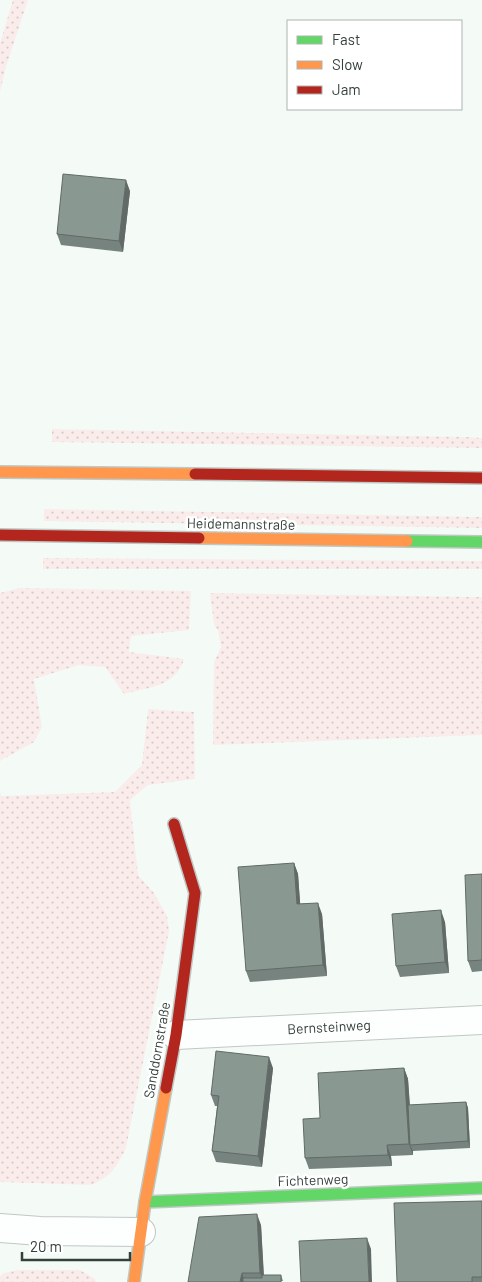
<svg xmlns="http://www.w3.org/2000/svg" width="482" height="1282" viewBox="0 0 482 1282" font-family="Barlow,sans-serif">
<defs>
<pattern id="grass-dots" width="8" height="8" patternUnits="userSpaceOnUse" patternTransform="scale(1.25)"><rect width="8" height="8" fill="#faeceb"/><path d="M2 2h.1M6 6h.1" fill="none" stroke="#d7cbca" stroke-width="1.8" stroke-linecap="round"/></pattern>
</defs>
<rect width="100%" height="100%" fill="#f4fbf7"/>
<path fill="url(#grass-dots)" d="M 13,0 L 28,0 L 6,67 L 0,92 L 0,43 Z
M 52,429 L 466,437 L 482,438 L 482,448 L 52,442 Z
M 44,509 L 482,517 L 482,528 L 44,521 Z
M 43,558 L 482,561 L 482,569 L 43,569 Z
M 20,588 L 191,591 L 189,630 L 131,636 L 129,652 L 184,659 C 176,687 149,687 124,694 L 105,667 L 79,665 L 34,679 L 42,727 L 34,742 L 0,761 L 0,593 Z
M 210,593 L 482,597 L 482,735 L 213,745 L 214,662 L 221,647 L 218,631 L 214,624 Z
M 148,709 L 194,712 L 195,779 L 148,785 L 130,800 L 138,875 L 154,893 L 167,916 L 169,931 L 126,1148 C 117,1167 110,1178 90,1185 L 0,1182 L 0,790 L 1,796 L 115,792 L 142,765 Z
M 18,1270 L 80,1270 L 94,1278 L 97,1282 L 0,1282 L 0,1276 L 4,1273 Z"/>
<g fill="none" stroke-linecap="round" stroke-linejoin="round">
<defs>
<path id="street" d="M 176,1035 L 482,1020
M 0,1228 L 40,1231 L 141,1232"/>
<path id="fast" d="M 407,541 L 482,542
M 145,1202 L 482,1188"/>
<path id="slow" d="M 0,472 L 195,474
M 199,538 L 407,541
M 134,1282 L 145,1202 L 166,1088"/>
<path id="jam" d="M 195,474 L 482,478
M 0,535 L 199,538
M 166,1088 L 176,1035 L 195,893 L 174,824"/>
</defs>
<use href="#street" stroke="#c0c8c4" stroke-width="30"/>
<use href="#fast" stroke="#c0c8c4" stroke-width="14"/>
<use href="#slow" stroke="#c0c8c4" stroke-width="14"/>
<use href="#jam" stroke="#c0c8c4" stroke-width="14"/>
<use href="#street" stroke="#fdfefe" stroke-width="28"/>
<use href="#fast" stroke="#63d668" stroke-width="11"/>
<use href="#slow" stroke="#ff974d" stroke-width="11"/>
<use href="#jam" stroke="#b3261e" stroke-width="11"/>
</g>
<path fill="#77837e" d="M 130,191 L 123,252 L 61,245 L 57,234 Z
M 294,863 L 298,874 L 300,904 L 322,914 L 327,976 L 250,982 L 246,971 Z
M 482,874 L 482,971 L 472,972 L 468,961 Z
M 445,922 L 449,973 L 400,977 L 396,966 Z
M 273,1068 L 262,1167 L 216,1162 L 212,1151 L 217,1106 L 215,1106 L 211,1095 Z
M 404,1068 L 408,1079 L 410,1105 L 466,1102 L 468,1108 L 470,1148 L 413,1151 L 413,1155 L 391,1156 L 392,1166 L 309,1169 L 305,1158 L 320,1118 Z
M 482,1201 L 482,1282 L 397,1282 Z
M 261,1225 L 264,1275 L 281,1275 L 283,1281 L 188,1282 Z"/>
<path fill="#616a66" d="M 126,180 L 130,191 L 123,252 L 119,241 Z
M 294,863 L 298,874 L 301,915 L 297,904 Z
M 318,903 L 322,914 L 327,976 L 323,965 Z
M 441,910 L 445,922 L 449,973 L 445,962 Z
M 269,1057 L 273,1068 L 262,1167 L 258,1156 Z
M 404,1068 L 408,1079 L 412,1145 L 410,1145 L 413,1151 L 413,1155 L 409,1144 Z
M 466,1102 L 468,1108 L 470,1148 L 468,1141 Z
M 387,1145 L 391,1156 L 392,1166 L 388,1155 Z
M 257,1214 L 261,1225 L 264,1282 L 260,1273 Z
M 367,1238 L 371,1249 L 372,1282 L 369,1282 Z
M 242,1273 L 245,1282 L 240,1282 Z"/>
<path fill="#8a9892" stroke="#616a66" d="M 63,174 L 126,180 L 119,241 L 57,234 Z
M 294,863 L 297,904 L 318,903 L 323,965 L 246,971 L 238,867 Z
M 482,874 L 482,960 L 468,961 L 465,875 Z
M 441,910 L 445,962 L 396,966 L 392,914 Z
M 216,1051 L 269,1057 L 258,1156 L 212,1151 L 219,1096 L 211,1095 Z
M 404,1068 L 409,1144 L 387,1145 L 388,1155 L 305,1158 L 303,1119 L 320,1118 L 318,1073 Z
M 466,1102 L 468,1141 L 410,1145 L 408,1105 Z
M 482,1201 L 482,1277 L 472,1277 L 472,1282 L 397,1282 L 394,1203 Z
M 257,1214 L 260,1273 L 242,1273 L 240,1282 L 188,1282 L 199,1217 Z
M 367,1238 L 369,1282 L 301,1282 L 299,1241 Z
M 262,1275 L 281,1275 L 281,1282 L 243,1282 L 243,1278 L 262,1278 Z"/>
<g text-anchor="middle" stroke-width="5" stroke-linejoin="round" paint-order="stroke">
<g font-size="14" fill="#34403a" stroke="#fff">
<text transform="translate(241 524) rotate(1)" y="5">Heidemannstraße</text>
<text transform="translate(329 1027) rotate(-3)" y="5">Bernsteinweg</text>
<text transform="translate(157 1050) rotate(-80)" y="5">Sanddornstraße</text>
<text transform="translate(313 1180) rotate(-2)" y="5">Fichtenweg</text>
</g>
</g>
<rect x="287" y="20" width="175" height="90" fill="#ffffff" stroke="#aeb3b0"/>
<rect x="297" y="36" width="25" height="8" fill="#63d668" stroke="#aeb3b0"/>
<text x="332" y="45" font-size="15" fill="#34403a">Fast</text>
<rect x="297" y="61" width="25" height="8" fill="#ff974d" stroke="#aeb3b0"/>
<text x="332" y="70" font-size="15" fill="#34403a">Slow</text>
<rect x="297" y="86" width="25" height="8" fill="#b3261e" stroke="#aeb3b0"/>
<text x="332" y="95" font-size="15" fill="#34403a">Jam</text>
<path d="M22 1252v8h108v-8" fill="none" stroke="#34403a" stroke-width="2.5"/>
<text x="30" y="1252" font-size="15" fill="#34403a" stroke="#ffffff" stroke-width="4" paint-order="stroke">20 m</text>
</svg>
